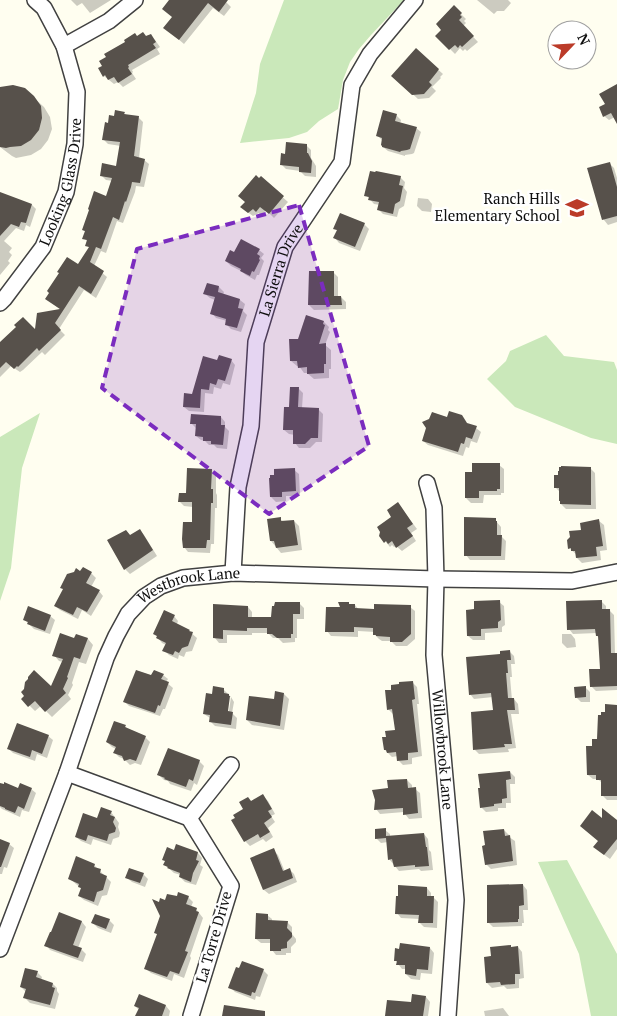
<svg xmlns="http://www.w3.org/2000/svg" width="617" height="1016" viewBox="0 0 617 1016" font-family="'PT Serif',serif">
<rect width="100%" height="100%" fill="#fffef0"/>
<path fill="#cae8ba" d="M 284,0 L 404,0 L 371,35 L 359,49 L 350,62 L 343,80 L 338,109 L 319,121 L 307,132 L 289,138 L 240,143 L 256,93 L 260,64 Z
M 546,335 L 564,356 L 614,362 L 617,370 L 617,444 L 591,438 L 515,407 L 487,379 L 506,361 L 510,351 Z
M 40,413 L 22,468 L 11,568 L 0,601 L 0,437 Z
M 567,860 L 617,954 L 617,1016 L 591,1016 L 579,954 L 538,862 Z"/>
<path fill="#0003" d="M 71,0 L 111,0 L 90,13 L 82,3 L 77,6 Z
M 171,0 L 224,0 L 231,7 L 224,16 L 213,8 L 184,44 L 170,32 L 173,17 Z
M 477,0 L 508,0 L 511,3 L 504,11 L 497,11 L 494,14 Z
M 454,7 L 466,19 L 464,21 L 466,23 L 463,26 L 478,42 L 467,51 L 465,49 L 463,51 L 460,48 L 455,54 L 437,36 L 443,30 Z
M 150,35 L 155,40 L 160,47 L 157,49 L 160,54 L 132,70 L 133,72 L 132,73 L 136,79 L 123,87 L 118,82 L 114,84 L 104,76 L 99,69 L 137,38 Z
M 416,50 L 443,74 L 440,77 L 441,78 L 432,87 L 436,91 L 429,98 L 418,99 L 393,76 Z
M 617,88 L 617,119 L 615,117 L 609,120 L 604,116 L 607,104 Z
M 0,89 L 33,97 L 44,107 L 50,117 L 52,129 L 48,140 L 41,149 L 31,155 L 16,158 L 12,156 L 0,147 Z
M 124,113 L 127,116 L 138,117 L 143,122 L 139,158 L 144,160 L 149,164 L 144,187 L 136,186 L 135,192 L 123,223 L 117,221 L 106,253 L 101,251 L 94,266 L 107,277 L 96,298 L 84,290 L 59,329 L 65,335 L 45,355 L 42,352 L 23,370 L 20,372 L 11,366 L 0,377 L 0,349 L 36,332 L 61,310 L 47,299 L 79,266 L 90,248 L 87,245 L 88,242 L 84,238 L 86,232 L 83,230 L 107,197 L 113,181 L 106,180 L 101,175 L 117,168 L 121,146 L 108,144 L 104,140 L 109,124 L 115,117 Z
M 396,115 L 401,120 L 400,124 L 416,128 L 421,132 L 414,153 L 412,154 L 405,155 L 405,156 L 388,151 L 383,147 L 383,141 L 378,136 Z
M 306,145 L 311,150 L 311,158 L 316,166 L 316,177 L 305,176 L 300,171 L 286,169 L 281,164 L 286,155 Z
M 609,163 L 614,168 L 617,178 L 617,222 L 608,225 L 604,220 L 589,169 Z
M 400,177 L 405,182 L 404,188 L 407,192 L 404,206 L 399,209 L 397,217 L 383,214 L 379,210 L 380,205 L 374,204 L 366,195 Z
M 261,178 L 288,202 L 274,218 L 266,210 L 261,216 L 259,213 L 253,216 L 246,211 Z
M 0,194 L 32,205 L 36,209 L 30,227 L 26,225 L 24,231 L 16,228 L 4,241 L 12,248 L 9,252 L 12,255 L 8,261 L 10,263 L 0,275 Z
M 418,198 L 428,199 L 432,204 L 431,212 L 422,211 L 417,206 Z
M 364,224 L 369,229 L 360,251 L 339,243 L 335,238 L 338,231 L 335,229 Z
M 259,250 L 264,254 L 261,258 L 264,261 L 259,275 L 257,275 L 255,280 L 246,275 L 241,271 L 231,266 L 226,261 L 234,254 Z
M 333,272 L 338,277 L 338,297 L 341,297 L 346,302 L 346,309 L 314,310 L 309,305 Z
M 208,284 L 219,287 L 224,292 L 223,295 L 240,300 L 245,304 L 243,311 L 247,315 L 241,332 L 231,329 L 226,324 L 227,321 L 216,318 L 212,313 L 215,300 L 210,298 L 205,294 Z
M 324,322 L 329,327 L 328,330 L 330,332 L 325,345 L 331,350 L 331,369 L 329,369 L 329,378 L 314,379 L 307,373 L 304,373 L 299,366 L 297,366 L 291,361 Z
M 231,360 L 235,365 L 230,385 L 223,383 L 221,389 L 214,387 L 213,394 L 205,393 L 204,412 L 189,411 L 184,407 L 218,362 Z
M 298,388 L 303,393 L 302,408 L 318,409 L 323,414 L 322,442 L 316,442 L 310,448 L 299,448 L 295,443 L 295,435 L 289,434 L 284,430 Z
M 221,417 L 225,422 L 225,427 L 229,431 L 227,449 L 217,448 L 214,445 L 209,445 L 205,441 L 201,440 L 196,436 L 196,428 L 191,423 Z
M 468,425 L 476,428 L 481,432 L 477,443 L 471,441 L 469,448 L 466,447 L 463,456 L 428,445 L 423,441 Z
M 499,465 L 504,469 L 504,493 L 501,493 L 501,495 L 484,495 L 483,503 L 471,503 L 466,498 L 473,473 Z
M 590,468 L 595,473 L 596,509 L 566,509 L 561,504 L 560,492 L 555,487 L 560,476 Z
M 211,470 L 216,475 L 216,493 L 217,495 L 217,508 L 215,508 L 214,544 L 211,544 L 210,553 L 188,552 L 184,547 L 193,523 L 193,507 L 184,506 L 180,502 Z
M 294,470 L 299,474 L 300,496 L 286,496 L 286,501 L 276,502 L 271,497 Z
M 402,509 L 417,529 L 411,533 L 416,541 L 402,551 L 396,546 L 394,547 L 392,545 L 390,547 L 381,536 Z
M 280,519 L 284,522 L 294,521 L 299,526 L 302,550 L 281,553 L 271,541 Z
M 495,520 L 501,527 L 501,536 L 506,541 L 505,560 L 470,560 L 466,555 Z
M 599,521 L 604,525 L 607,550 L 600,551 L 601,560 L 582,563 L 577,558 L 577,555 L 569,548 L 583,531 Z
M 126,531 L 131,536 L 140,531 L 144,535 L 157,556 L 130,574 L 125,569 Z
M 83,569 L 91,573 L 96,578 L 91,587 L 99,591 L 103,596 L 91,616 L 82,610 L 78,619 L 60,610 L 55,606 Z
M 601,601 L 606,606 L 606,611 L 609,610 L 614,615 L 615,654 L 617,654 L 617,690 L 596,691 L 591,686 L 601,670 L 600,638 L 597,636 L 597,633 L 573,634 L 569,629 Z
M 499,602 L 504,606 L 505,625 L 502,627 L 502,632 L 485,633 L 485,640 L 473,640 L 468,636 L 475,611 Z
M 299,603 L 304,608 L 304,619 L 297,619 L 297,638 L 295,638 L 295,642 L 283,643 L 278,638 L 273,638 L 268,633 L 252,633 L 252,635 L 227,635 L 227,643 L 219,643 L 215,638 L 248,607 L 252,612 L 252,618 L 273,619 Z
M 349,604 L 350,605 L 355,605 L 359,610 L 375,610 L 410,607 L 415,611 L 415,639 L 407,646 L 396,646 L 391,641 L 382,641 L 379,639 L 375,635 L 375,632 L 358,631 L 358,637 L 331,636 L 327,631 L 342,608 Z
M 50,616 L 55,620 L 50,634 L 34,629 L 25,620 Z
M 174,616 L 178,621 L 177,624 L 189,631 L 197,638 L 192,651 L 186,652 L 184,657 L 179,655 L 178,659 L 169,655 L 164,650 L 166,645 L 162,643 L 155,634 Z
M 562,634 L 571,634 L 575,639 L 576,647 L 567,648 L 562,643 Z
M 88,639 L 93,645 L 86,664 L 79,662 L 72,683 L 73,685 L 68,695 L 71,699 L 52,717 L 41,706 L 35,711 L 23,699 L 51,688 L 63,662 L 59,661 L 54,655 L 75,640 Z
M 510,652 L 514,656 L 515,664 L 511,664 L 512,677 L 510,677 L 512,700 L 514,699 L 518,704 L 519,714 L 511,714 L 516,748 L 508,749 L 509,752 L 479,754 L 475,750 L 495,712 L 493,697 L 474,699 L 470,694 L 502,655 Z
M 163,675 L 168,679 L 166,682 L 173,688 L 165,709 L 163,709 L 160,716 L 129,706 L 124,701 L 152,677 Z
M 412,682 L 417,687 L 419,704 L 417,704 L 422,756 L 412,758 L 412,764 L 403,765 L 398,760 L 398,756 L 392,757 L 385,750 L 396,731 L 393,714 L 388,709 L 392,691 Z
M 585,687 L 590,692 L 590,702 L 581,702 L 576,697 Z
M 223,689 L 231,697 L 228,697 L 226,717 L 228,717 L 231,697 L 234,702 L 232,713 L 237,718 L 236,729 L 215,726 L 210,721 L 210,718 L 204,714 L 213,695 Z
M 284,694 L 289,699 L 284,730 L 252,725 L 247,720 Z
M 617,706 L 617,800 L 607,800 L 603,796 L 603,784 L 598,779 L 593,779 L 588,775 L 593,747 L 598,741 Z
M 125,726 L 129,731 L 145,737 L 150,742 L 141,765 L 135,763 L 130,765 L 124,759 L 119,757 L 115,753 L 116,749 L 112,747 L 107,742 Z
M 48,736 L 53,740 L 47,758 L 37,754 L 35,761 L 13,753 L 8,748 Z
M 199,761 L 204,766 L 197,785 L 194,783 L 191,791 L 170,784 L 168,781 L 164,780 L 159,775 Z
M 510,772 L 515,777 L 515,784 L 510,784 L 511,803 L 506,803 L 506,808 L 498,808 L 498,811 L 486,812 L 481,807 Z
M 407,780 L 412,785 L 412,789 L 415,789 L 420,793 L 422,818 L 409,819 L 405,814 L 404,812 L 380,814 L 376,809 L 389,789 Z
M 0,784 L 19,789 L 31,789 L 36,793 L 29,812 L 22,810 L 20,817 L 2,809 L 0,807 Z
M 263,796 L 268,801 L 275,814 L 271,816 L 275,822 L 268,828 L 273,837 L 266,842 L 263,839 L 250,846 L 245,841 L 233,820 L 252,802 Z
M 111,812 L 119,823 L 118,827 L 120,833 L 119,837 L 113,839 L 111,845 L 93,839 L 91,845 L 81,841 L 76,837 L 98,819 Z
M 603,821 L 617,821 L 617,849 L 610,859 L 599,851 L 599,841 Z
M 385,830 L 390,834 L 390,837 L 424,834 L 428,839 L 429,850 L 431,852 L 433,870 L 421,871 L 419,869 L 399,871 L 389,859 L 388,842 L 381,843 L 376,838 Z
M 504,830 L 509,835 L 509,837 L 515,841 L 517,865 L 491,869 L 486,864 Z
M 0,840 L 9,844 L 14,848 L 7,868 L 4,867 L 2,874 L 0,874 Z
M 273,850 L 278,855 L 285,872 L 290,870 L 294,874 L 297,882 L 269,894 L 264,890 Z
M 175,851 L 198,853 L 202,858 L 200,865 L 203,867 L 196,885 L 185,882 L 180,877 L 181,875 L 174,873 L 165,865 Z
M 94,865 L 111,882 L 107,895 L 102,896 L 98,906 L 84,900 L 79,896 L 82,889 L 70,879 Z
M 143,874 L 148,879 L 145,887 L 132,882 L 127,878 Z
M 523,885 L 527,890 L 528,910 L 523,910 L 524,923 L 522,923 L 522,926 L 493,927 L 488,922 Z
M 427,888 L 431,893 L 431,898 L 434,898 L 438,902 L 437,928 L 424,927 L 419,922 L 420,919 L 401,918 L 397,913 Z
M 188,897 L 193,902 L 191,907 L 196,909 L 203,918 L 190,956 L 191,958 L 184,978 L 174,974 L 172,981 L 151,973 L 146,969 L 158,935 L 155,932 L 161,916 L 159,904 L 178,898 Z
M 60,914 L 82,922 L 86,927 L 78,948 L 81,949 L 86,954 L 83,962 L 50,950 L 46,945 Z
M 267,915 L 272,919 L 272,922 L 287,922 L 292,927 L 292,934 L 296,939 L 296,942 L 291,947 L 291,953 L 286,953 L 286,955 L 276,955 L 272,950 L 271,943 L 261,943 L 256,939 Z
M 109,920 L 114,925 L 111,933 L 98,928 L 93,923 Z
M 518,947 L 522,952 L 524,978 L 519,979 L 519,988 L 507,989 L 504,986 L 492,988 L 487,983 L 485,958 Z
M 430,948 L 434,953 L 432,974 L 421,973 L 420,980 L 411,979 L 406,974 L 406,969 L 402,969 L 395,960 Z
M 263,970 L 268,975 L 260,997 L 256,996 L 255,1000 L 235,992 L 230,987 Z
M 37,972 L 42,977 L 41,980 L 53,984 L 57,988 L 57,991 L 59,994 L 55,1009 L 30,1003 L 25,998 L 26,992 L 21,987 Z
M 139,996 L 166,1006 L 170,1011 L 169,1016 L 137,1016 L 139,1010 L 135,1006 Z
M 426,997 L 430,1002 L 428,1016 L 386,1016 Z
M 503,1008 L 509,1016 L 485,1016 L 484,1011 Z"/>
<path fill="#57514b" d="M 169,0 L 228,0 L 219,12 L 208,3 L 179,40 L 163,28 L 172,17 L 162,9 Z
M 454,5 L 462,13 L 460,15 L 462,17 L 459,20 L 474,36 L 462,47 L 460,45 L 458,48 L 455,45 L 449,50 L 435,36 L 441,30 L 436,24 Z
M 143,32 L 146,36 L 151,34 L 156,42 L 153,44 L 156,48 L 128,65 L 129,67 L 128,68 L 132,74 L 118,83 L 114,77 L 108,80 L 105,75 L 103,77 L 98,68 L 102,66 L 99,61 L 106,57 L 104,54 L 125,42 L 124,40 L 135,33 L 137,36 Z
M 416,48 L 439,69 L 437,72 L 429,82 L 432,85 L 424,94 L 412,95 L 391,76 Z
M 617,84 L 617,124 L 611,113 L 603,117 L 599,107 L 605,104 L 599,94 Z
M 13,85 L 25,88 L 34,96 L 41,106 L 42,118 L 39,130 L 31,140 L 21,146 L 10,147 L 6,148 L 0,147 L 0,87 Z
M 115,110 L 125,112 L 124,114 L 139,116 L 134,156 L 145,159 L 140,183 L 132,182 L 131,187 L 126,202 L 125,201 L 119,220 L 113,217 L 101,249 L 96,247 L 90,262 L 104,271 L 91,294 L 79,286 L 55,323 L 61,330 L 39,351 L 37,348 L 18,367 L 17,366 L 14,369 L 6,362 L 0,368 L 0,342 L 16,327 L 14,325 L 23,317 L 35,329 L 37,313 L 60,309 L 45,299 L 49,293 L 47,291 L 59,273 L 57,272 L 67,257 L 78,264 L 89,247 L 85,246 L 87,240 L 82,239 L 85,231 L 82,230 L 89,210 L 88,209 L 94,191 L 106,196 L 112,178 L 100,176 L 102,163 L 116,166 L 120,142 L 102,140 L 105,122 L 108,123 L 109,115 L 114,116 Z
M 383,110 L 397,114 L 395,121 L 417,127 L 410,149 L 407,150 L 401,151 L 400,152 L 382,147 L 382,146 L 381,145 L 382,138 L 376,136 Z
M 286,142 L 307,144 L 307,153 L 308,153 L 312,161 L 311,173 L 299,172 L 299,167 L 280,165 L 281,153 L 285,154 Z
M 610,162 L 617,187 L 617,216 L 602,220 L 587,168 Z
M 370,171 L 375,172 L 376,171 L 401,176 L 399,185 L 403,186 L 400,201 L 395,204 L 393,214 L 377,210 L 379,202 L 368,200 L 369,197 L 364,196 Z
M 256,175 L 259,178 L 261,176 L 284,196 L 269,214 L 260,207 L 256,212 L 253,209 L 248,213 L 240,207 L 245,202 L 238,196 Z
M 0,192 L 32,204 L 26,223 L 21,222 L 19,227 L 11,224 L 0,236 Z
M 340,213 L 365,223 L 355,247 L 333,238 L 337,230 L 333,229 Z
M 241,239 L 260,249 L 257,254 L 260,256 L 259,259 L 260,260 L 254,272 L 252,271 L 250,276 L 240,271 L 241,269 L 225,261 L 230,250 L 234,252 Z
M 309,271 L 334,271 L 334,296 L 341,296 L 342,305 L 308,305 Z
M 207,283 L 219,286 L 218,292 L 240,299 L 238,308 L 243,309 L 237,328 L 225,325 L 226,319 L 210,314 L 215,297 L 203,294 Z
M 306,315 L 324,321 L 323,324 L 325,325 L 319,344 L 326,343 L 326,364 L 324,364 L 324,373 L 307,374 L 307,367 L 298,368 L 297,361 L 290,361 L 289,339 L 298,339 Z
M 219,355 L 232,359 L 225,381 L 218,379 L 216,385 L 210,383 L 209,390 L 201,389 L 200,408 L 183,407 L 184,393 L 192,394 L 203,356 L 217,360 Z
M 290,387 L 299,387 L 298,407 L 319,408 L 318,438 L 311,438 L 305,444 L 293,444 L 293,430 L 283,430 L 284,407 L 289,407 Z
M 449,411 L 462,415 L 467,423 L 477,426 L 472,439 L 466,437 L 464,444 L 461,443 L 458,452 L 422,441 L 426,428 L 422,422 L 429,419 L 432,412 L 447,417 Z
M 191,414 L 221,416 L 221,425 L 225,425 L 223,445 L 211,444 L 211,441 L 203,441 L 203,437 L 195,436 L 196,424 L 190,424 Z
M 472,463 L 500,463 L 500,489 L 497,489 L 497,491 L 479,491 L 479,498 L 465,498 L 465,472 L 472,472 Z
M 561,466 L 591,467 L 591,505 L 560,504 L 560,501 L 559,501 L 559,488 L 554,488 L 554,475 L 558,475 L 558,471 L 559,471 L 559,467 L 561,467 Z
M 187,468 L 212,469 L 211,489 L 213,489 L 213,503 L 211,503 L 210,540 L 207,540 L 206,548 L 183,548 L 182,539 L 183,522 L 192,522 L 192,502 L 178,502 L 179,493 L 186,493 Z
M 295,468 L 296,491 L 282,492 L 282,497 L 270,497 L 269,478 L 270,478 L 270,475 L 274,475 L 274,469 Z
M 398,502 L 413,524 L 407,528 L 413,536 L 396,548 L 392,541 L 388,544 L 386,541 L 384,543 L 379,536 L 380,532 L 377,527 L 391,517 L 387,510 Z
M 281,517 L 281,521 L 294,520 L 298,545 L 276,548 L 274,541 L 270,541 L 267,519 Z
M 464,517 L 496,518 L 496,521 L 497,521 L 497,535 L 502,535 L 501,556 L 464,556 Z
M 599,519 L 603,546 L 596,547 L 597,556 L 576,558 L 575,551 L 571,551 L 571,548 L 568,549 L 567,540 L 570,537 L 569,531 L 581,530 L 580,523 Z
M 140,529 L 153,550 L 124,570 L 107,540 L 126,530 L 130,535 Z
M 83,567 L 92,572 L 86,583 L 100,590 L 87,612 L 77,607 L 73,615 L 54,606 L 63,589 L 60,588 L 67,574 L 74,572 L 76,568 L 80,571 Z
M 500,600 L 501,620 L 498,622 L 498,628 L 481,629 L 481,636 L 467,636 L 466,610 L 474,609 L 474,601 Z
M 602,600 L 602,609 L 610,609 L 611,653 L 617,653 L 617,686 L 590,687 L 589,669 L 600,669 L 598,636 L 596,636 L 595,629 L 567,630 L 566,601 Z
M 275,602 L 300,602 L 300,614 L 293,614 L 293,634 L 291,634 L 291,638 L 277,638 L 272,634 L 267,634 L 267,628 L 247,628 L 247,631 L 223,630 L 223,639 L 213,638 L 213,604 L 248,606 L 248,617 L 271,617 L 272,606 L 274,606 Z
M 338,602 L 349,602 L 349,604 L 355,604 L 355,608 L 374,609 L 374,604 L 411,605 L 411,634 L 402,642 L 390,642 L 390,637 L 376,636 L 376,635 L 373,635 L 373,628 L 354,627 L 354,632 L 325,632 L 326,607 L 340,607 Z
M 28,606 L 51,615 L 45,631 L 27,624 L 28,622 L 23,620 Z
M 164,610 L 175,615 L 172,621 L 190,630 L 189,631 L 193,632 L 188,646 L 182,648 L 179,653 L 175,651 L 173,655 L 162,651 L 166,643 L 156,638 L 157,636 L 153,634 Z
M 60,633 L 74,638 L 76,634 L 88,638 L 80,659 L 74,657 L 67,677 L 68,678 L 63,689 L 66,693 L 45,712 L 35,701 L 28,707 L 21,699 L 24,696 L 21,692 L 24,689 L 25,682 L 28,679 L 28,677 L 34,670 L 51,686 L 63,659 L 52,656 Z
M 510,650 L 511,660 L 507,660 L 508,673 L 506,673 L 508,698 L 514,698 L 515,710 L 507,710 L 512,744 L 504,744 L 505,747 L 473,750 L 471,712 L 493,710 L 491,693 L 469,695 L 466,657 L 500,654 L 500,651 Z
M 136,670 L 151,675 L 154,670 L 164,674 L 161,679 L 169,682 L 160,706 L 158,705 L 155,713 L 123,702 Z
M 413,681 L 415,699 L 412,700 L 418,752 L 408,753 L 408,760 L 397,761 L 396,752 L 387,753 L 386,750 L 384,750 L 382,737 L 386,737 L 385,731 L 395,730 L 392,709 L 387,710 L 385,690 L 391,690 L 391,685 L 399,684 L 399,682 Z
M 213,686 L 224,688 L 224,693 L 229,694 L 229,696 L 230,696 L 228,711 L 233,712 L 231,725 L 209,722 L 210,715 L 203,714 L 206,693 L 212,694 Z
M 586,686 L 586,697 L 575,698 L 574,687 Z
M 275,691 L 284,693 L 280,726 L 246,720 L 249,696 L 274,699 Z
M 605,704 L 617,705 L 617,796 L 601,796 L 601,780 L 596,780 L 596,775 L 587,775 L 586,746 L 592,746 L 592,739 L 597,739 L 598,715 L 601,715 L 601,712 L 605,712 Z
M 114,721 L 126,725 L 125,727 L 146,736 L 136,761 L 130,759 L 124,761 L 122,756 L 113,753 L 116,747 L 106,742 Z
M 17,723 L 49,735 L 42,754 L 32,750 L 30,757 L 7,749 Z
M 168,748 L 200,760 L 193,781 L 189,779 L 186,787 L 164,779 L 165,778 L 157,775 Z
M 510,771 L 511,779 L 506,780 L 507,798 L 502,799 L 502,803 L 494,804 L 494,806 L 480,808 L 478,788 L 480,788 L 478,774 Z
M 407,779 L 408,788 L 416,787 L 418,813 L 403,815 L 403,808 L 374,810 L 375,800 L 372,790 L 388,788 L 387,780 Z
M 4,782 L 18,788 L 20,783 L 32,788 L 24,809 L 18,806 L 15,813 L 5,809 L 5,808 L 0,806 L 0,783 L 4,784 Z
M 263,794 L 272,809 L 268,811 L 272,817 L 264,823 L 270,832 L 260,838 L 258,834 L 244,842 L 231,820 L 235,818 L 233,815 L 243,809 L 239,802 L 248,797 L 251,801 Z
M 101,807 L 112,811 L 110,815 L 115,817 L 113,822 L 116,828 L 115,832 L 109,834 L 107,841 L 88,835 L 86,841 L 75,837 L 83,813 L 97,818 Z
M 602,808 L 617,820 L 617,839 L 604,855 L 593,847 L 598,841 L 580,826 L 592,810 L 602,818 Z
M 386,828 L 386,836 L 424,833 L 426,847 L 427,847 L 429,866 L 415,867 L 415,865 L 394,867 L 392,859 L 388,860 L 386,838 L 375,839 L 375,829 Z
M 504,829 L 505,836 L 510,835 L 513,861 L 485,865 L 482,846 L 485,845 L 483,831 Z
M 0,839 L 10,843 L 1,867 L 0,867 Z
M 176,844 L 198,852 L 196,860 L 199,861 L 193,873 L 191,882 L 179,877 L 180,873 L 167,868 L 168,867 L 163,865 L 165,861 L 162,860 L 167,847 L 174,850 Z
M 274,848 L 283,871 L 290,868 L 293,878 L 263,890 L 250,858 Z
M 76,856 L 95,864 L 94,867 L 101,869 L 100,873 L 107,876 L 103,890 L 97,892 L 94,902 L 78,896 L 81,888 L 78,887 L 79,884 L 68,879 Z
M 129,868 L 144,873 L 140,883 L 125,878 Z
M 523,884 L 524,905 L 519,906 L 519,919 L 518,919 L 518,922 L 487,923 L 487,885 Z
M 398,885 L 427,887 L 427,896 L 434,896 L 433,923 L 418,923 L 419,915 L 395,914 L 396,896 L 398,896 Z
M 178,892 L 189,896 L 186,904 L 197,908 L 196,911 L 199,912 L 185,951 L 188,952 L 179,974 L 170,971 L 167,977 L 144,969 L 157,934 L 154,933 L 160,916 L 152,899 L 159,902 L 160,898 L 165,900 L 167,894 L 177,896 Z
M 59,912 L 82,921 L 73,945 L 82,948 L 78,958 L 44,946 L 50,932 L 51,932 Z
M 256,913 L 268,914 L 268,920 L 288,921 L 287,928 L 292,933 L 292,937 L 287,942 L 287,948 L 281,949 L 281,951 L 270,951 L 270,939 L 255,939 Z
M 95,914 L 110,919 L 106,929 L 91,923 Z
M 400,943 L 430,947 L 428,970 L 417,969 L 416,976 L 405,974 L 405,965 L 396,965 L 397,961 L 394,961 L 395,948 L 399,949 Z
M 511,945 L 511,947 L 518,946 L 520,974 L 515,974 L 515,984 L 501,985 L 500,982 L 486,983 L 484,957 L 491,956 L 490,947 Z
M 242,961 L 264,969 L 255,993 L 252,992 L 251,996 L 228,988 L 236,967 L 239,968 Z
M 25,968 L 38,971 L 36,977 L 53,983 L 52,987 L 55,988 L 50,1005 L 23,998 L 26,989 L 20,987 Z
M 139,994 L 166,1005 L 162,1016 L 135,1016 L 139,1008 L 134,1006 Z
M 412,994 L 426,996 L 423,1016 L 385,1016 L 387,1000 L 411,1002 Z
M 224,1005 L 265,1011 L 265,1016 L 222,1016 Z"/>
<g fill="none" stroke-linecap="round" stroke-linejoin="round">
<defs>
<g id="minor">
<path d="M 64,46 L 109,21 L 135,0"/>
<path id="s1" d="M 0,303 L 4,299 L 43,247 L 66,192 L 75,144 L 77,92 L 64,46 L 44,8 L 35,0"/>
<path id="s2" d="M 427,483 L 434,508 L 436,579 L 434,655 L 456,900 L 448,1016"/>
<path id="s3" d="M 233,573 L 238,487 L 251,426 L 256,342 L 285,247 L 342,162 L 352,85 L 370,54 L 415,0"/>
<path d="M 67,773 L 189,818 L 231,886 L 191,1016"/>
<path d="M 189,818 L 231,765"/>
<path id="s4" d="M 0,949 L 67,773 L 106,658 L 116,636 L 128,614 L 144,597 L 161,586 L 183,578 L 233,573 L 436,579 L 572,581 L 617,572"/>
</g>
</defs>
<use href="#minor" stroke="#414141" stroke-width="18"/>
<use href="#minor" stroke="#fff" stroke-width="15"/>
</g>
<path fill="#7b2cbf" fill-opacity="0.2" stroke="#7b2cbf" stroke-width="4" stroke-dasharray="10 6" stroke-linejoin="round" d="M 299,205 L 369,446 L 269,514 L 102,388 L 137,249 Z"/>
<defs>
<symbol id="school-bare" viewBox="-9 -9 18 18"><path d="M0-5L7-2L0 1L-7-2ZM-4 1L0 2.5L4 1V4Q0 6-4 4Z" fill="#bb3b29" stroke="#fff" stroke-width="2.5" paint-order="stroke"/></symbol>
</defs>
<g fill-rule="evenodd">
<use href="#school-bare" x="561" y="192" width="32" height="32"/>
</g>
<g text-anchor="middle" stroke-width="5" stroke-linejoin="round" paint-order="stroke">
<g font-size="15" fill="#0e0e0e" stroke="#fff">
<text dy="5" stroke="none"><textPath href="#s1" startOffset="139">Looking Glass Drive</textPath></text>
<text dy="5" stroke="none"><textPath href="#s3" startOffset="309">La Sierra Drive</textPath></text>
<text dy="5" stroke="none"><textPath href="#s4" startOffset="430">Westbrook Lane</textPath></text>
<text dy="5" stroke="none"><textPath href="#s2" startOffset="268">Willowbrook Lane</textPath></text>
<text transform="translate(214 937) rotate(-74)" y="5">La Torre Drive</text>
</g>
<g font-size="15" fill="#0e0e0e" stroke="#fff" text-anchor="end">
<text x="560" y="204">Ranch Hills<tspan x="560" dy="17">Elementary School</tspan></text>
</g>
</g>
<g transform="translate(572 45) rotate(65)"><circle r="24" fill="#ffffff" stroke="#9f9f9f"/>
<path d="M0-4L9 19L0 12L-9 19Z" fill="#bb3b29"/>
<text y="-8" font-size="14" font-weight="bold" text-anchor="middle" fill="#0e0e0e">N</text>
</g>
</svg>
